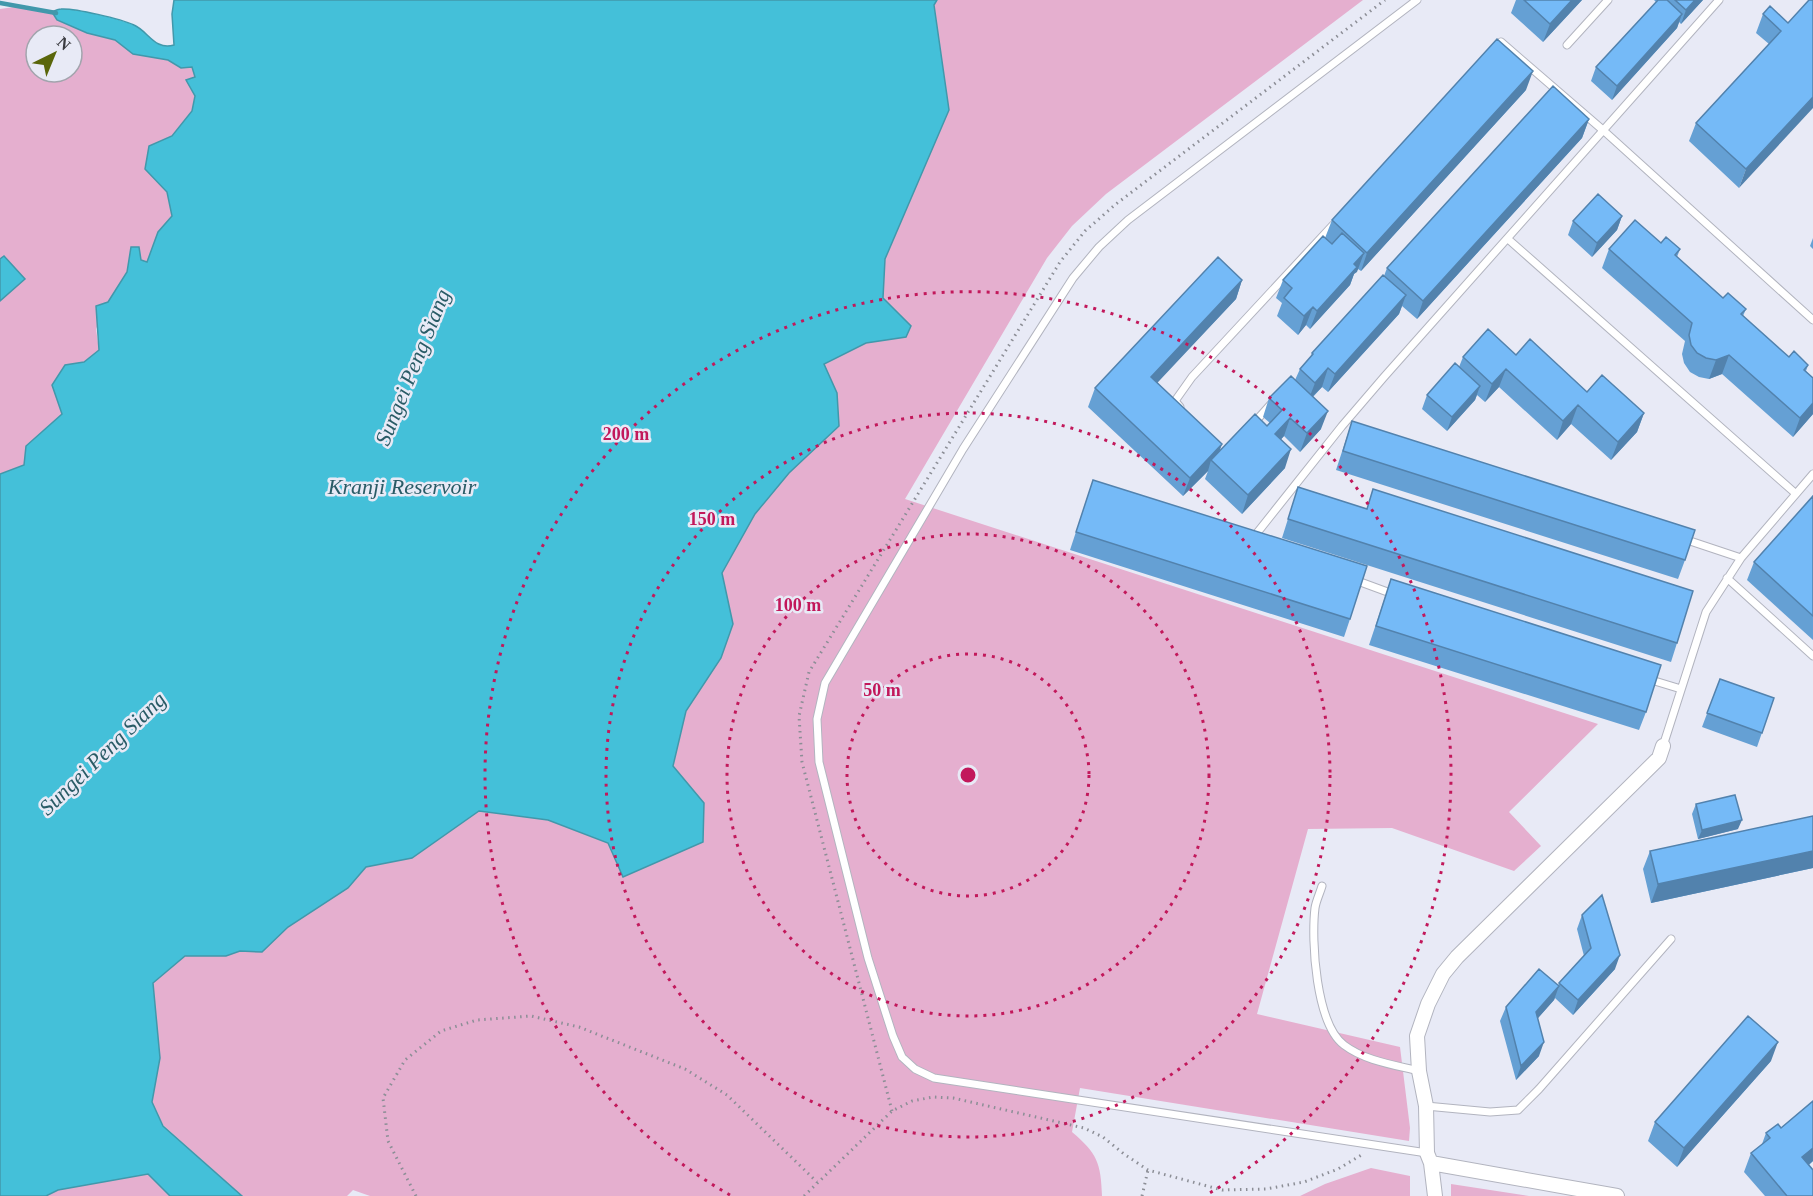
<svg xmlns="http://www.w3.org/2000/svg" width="1813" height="1196" viewBox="0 0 1813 1196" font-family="Georgia,serif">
<rect width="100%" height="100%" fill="#e8eaf6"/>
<path fill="#e5afcf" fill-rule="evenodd" d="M 937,0 L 1363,0 L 1106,194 L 1072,226 L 1047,258 L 905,499 L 1598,724 L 1509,812 L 1541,846 L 1514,871 L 1392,828 L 1308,829 L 1257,1014 L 1400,1047 L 1410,1128 L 1409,1141 L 1080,1088 L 1072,1132 C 1097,1153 1101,1163 1102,1196 L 370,1196 L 353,1190 L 347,1196 L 242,1196 L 163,1125 L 152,1102 L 160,1058 L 153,983 L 185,956 L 225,956 L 240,951 L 262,952 L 288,927 L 348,888 L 366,867 L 412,858 L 479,811 L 548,820 L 608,843 L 704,803 L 673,766 L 686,711 L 721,658 L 733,624 L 722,573 L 755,514 L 789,473 L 837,393 L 823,364 L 866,343 L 906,337 L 883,299 L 885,259 L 949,110 L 934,5 Z
M 14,7 L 52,12 L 57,20 L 87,33 L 115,40 L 133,54 L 168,60 L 181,68 L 192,67 L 195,77 L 187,80 L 195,96 L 192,111 L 145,169 L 167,192 L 172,216 L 158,232 L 147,262 L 141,260 L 131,247 L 127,272 L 108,302 L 96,329 L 99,350 L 84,362 L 65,365 L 62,414 L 26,446 L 24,465 L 0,474 L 0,9 ZM 36,36 L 72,36 L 72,72 L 36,72 Z
M 1371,1168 L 1410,1176 L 1410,1196 L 1300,1196 L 1325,1184 Z
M 148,1174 L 170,1196 L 46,1196 L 58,1190 Z
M 1451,1184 L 1529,1196 L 1451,1196 Z"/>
<path fill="#44c0d9" stroke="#4198ab" stroke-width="1.5" d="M 174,0 L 937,0 L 934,5 L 949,110 L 885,259 L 883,298 L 911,326 L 906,337 L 866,343 L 824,364 L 837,393 L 839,426 L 789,473 L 755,514 L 722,573 L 733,624 L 721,658 L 686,711 L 673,766 L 704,803 L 703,842 L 623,877 L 608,843 L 548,820 L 479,811 L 412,858 L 366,867 L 348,888 L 288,927 L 262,952 L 240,951 L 226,956 L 185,956 L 153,983 L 160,1058 L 152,1102 L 163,1126 L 242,1196 L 170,1196 L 148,1174 L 58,1190 L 46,1196 L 0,1196 L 0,474 L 24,465 L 26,446 L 62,414 L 52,385 L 65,365 L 84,362 L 99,350 L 96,306 L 108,302 L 127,272 L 131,247 L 139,247 L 141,260 L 147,262 L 158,232 L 172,216 L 167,192 L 145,169 L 149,146 L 172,136 L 192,111 L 195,96 L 186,80 L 195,77 L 192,67 L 181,68 L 168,60 L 133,54 L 115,40 L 87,33 L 57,20 L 52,12 C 54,11 59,9 61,9 C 75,8 121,19 134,25 C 148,31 155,51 174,45 L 172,14 Z
M 4,256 L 25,279 L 0,301 L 0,259 Z"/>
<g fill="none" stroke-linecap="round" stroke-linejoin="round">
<path stroke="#4198ab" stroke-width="4.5" d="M 0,3 L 56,13"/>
<defs>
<path id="service" d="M 1417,0 L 1128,220 L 1099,247 L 1073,278 L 963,449 L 825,683 L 817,719 L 819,762 L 868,958 L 893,1036 L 902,1057 L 915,1069 L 934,1078 L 1427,1153
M 1567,45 L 1608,0
M 1495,49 L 1501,42 L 1604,131 L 1813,320
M 1508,239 L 1795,493
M 1180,407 L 1175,401 L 1192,377 L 1333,225
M 1254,423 L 1271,404
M 1253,538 L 1342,426 L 1384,377 L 1719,0
M 1684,539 L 1741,558
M 1727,578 L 1813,656
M 1355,580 L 1393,594
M 1648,679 L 1681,689
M 1663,746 L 1706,612 L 1741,558 L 1813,474
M 1322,886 C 1320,893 1316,901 1315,908 C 1311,941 1316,1024 1344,1045 C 1365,1061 1395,1065 1419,1071
M 1426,1106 L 1490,1112 L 1518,1110 L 1539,1089 L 1671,939"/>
<path id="minor" d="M 1431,1163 L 1617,1196
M 1435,1196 L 1431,1163 L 1427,1153 L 1426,1106 L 1419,1071 L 1417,1036 L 1428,1004 L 1443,974 L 1457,957 L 1659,758 L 1663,746"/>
</defs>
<use href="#service" stroke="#b2b4bf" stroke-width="9"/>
<use href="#minor" stroke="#b2b4bf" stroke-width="16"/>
<path stroke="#8c8e96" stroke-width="3" stroke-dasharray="1.5 4.5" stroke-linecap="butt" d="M 892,1111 L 802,762 L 799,716 L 809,672 L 1060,262 L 1085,231 L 1116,204 L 1385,0
M 416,1196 L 388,1141 L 383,1098 L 405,1060 L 441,1031 L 477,1020 L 531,1016 L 579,1027 L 685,1069 L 727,1095 L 817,1182
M 804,1196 L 892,1111 L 912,1101 L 933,1097 L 953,1098 L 1084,1128 L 1103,1137 L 1124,1154 L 1148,1170 L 1222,1190 L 1266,1189 L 1304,1182 L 1338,1169 L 1363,1154
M 1142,1196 L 1148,1170"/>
<use href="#service" stroke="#fff" stroke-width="7"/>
<use href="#minor" stroke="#fff" stroke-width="14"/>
</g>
<path fill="#65a0d4" d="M 1516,0 L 1582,0 L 1543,42 L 1511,13 Z
M 1654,0 L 1703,0 L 1681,24 L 1679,22 L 1677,28 L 1612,100 L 1591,81 L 1596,67 L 1656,2 Z
M 1809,0 L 1739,188 L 1689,141 L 1696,123 L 1769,44 L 1756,33 L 1763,14 L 1788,23 Z
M 1526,90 L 1361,271 L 1358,269 L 1354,274 L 1350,285 L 1310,329 L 1306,325 L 1298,335 L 1277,316 L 1282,303 L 1276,298 L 1283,280 L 1325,238 L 1332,220 Z
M 1589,119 L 1582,138 L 1417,319 L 1402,306 L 1399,314 L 1328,392 L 1322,387 L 1313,397 L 1321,429 L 1300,452 L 1284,436 L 1281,439 L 1285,468 L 1242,514 L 1205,479 L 1208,471 L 1183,496 L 1088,407 L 1095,388 L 1242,280 L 1236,299 L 1157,382 L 1219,452 L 1267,426 L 1270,423 L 1263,417 L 1269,398 L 1295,380 L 1300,369 L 1310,358 L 1312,353 L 1384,276 L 1387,268 Z
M 1622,216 L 1617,230 L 1592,257 L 1568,235 L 1573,221 Z
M 1813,238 L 1813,249 L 1810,246 Z
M 1661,243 L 1680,249 L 1677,257 L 1723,298 L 1746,309 L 1743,316 L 1789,357 L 1808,365 L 1806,371 L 1813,378 L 1813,414 L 1793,437 L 1722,374 L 1709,379 L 1699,377 L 1690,372 L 1684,363 L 1682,354 L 1685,341 L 1602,268 L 1609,249 Z
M 1516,355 L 1587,392 L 1644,413 L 1637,432 L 1611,460 L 1571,424 L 1557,440 L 1499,387 L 1485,402 L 1477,395 L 1475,400 L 1447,431 L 1422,409 L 1427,395 L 1459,367 L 1463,357 Z
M 1352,421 L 1685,560 L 1678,579 L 1336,470 Z
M 1093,480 L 1350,619 L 1344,637 L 1070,550 Z
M 1298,487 L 1367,509 L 1373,489 L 1677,643 L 1671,662 L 1282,538 Z
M 1813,496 L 1813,640 L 1747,580 L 1754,562 Z
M 1391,579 L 1646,712 L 1639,730 L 1369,645 Z
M 1720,679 L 1774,698 L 1757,747 L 1702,727 Z
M 1696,804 L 1738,829 L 1698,839 L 1692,814 Z
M 1650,851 L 1813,851 L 1813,868 L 1651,903 L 1643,869 Z
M 1582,915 L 1615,969 L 1573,1015 L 1555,998 L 1554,1000 L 1538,1018 L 1539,1056 L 1516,1080 L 1500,1021 L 1506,1007 L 1558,986 L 1559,983 L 1584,956 L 1577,929 Z
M 1771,1061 L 1677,1167 L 1648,1141 L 1655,1122 Z
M 1813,1101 L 1813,1161 L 1809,1165 L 1813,1196 L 1765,1196 L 1744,1172 L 1751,1153 L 1762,1144 L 1766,1133 L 1781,1128 Z"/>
<path fill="#5282ad" d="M 1572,0 L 1582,0 L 1543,42 L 1550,24 Z
M 1695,0 L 1703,0 L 1681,24 L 1686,10 Z
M 1682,14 L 1677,28 L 1612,100 L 1617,86 Z
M 1533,71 L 1526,90 L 1361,271 L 1367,253 Z
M 1813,97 L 1813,108 L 1739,188 L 1746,169 Z
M 1589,119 L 1582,138 L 1417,319 L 1423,301 Z
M 1622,216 L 1617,230 L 1592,257 L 1597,243 Z
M 1364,253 L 1357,272 L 1354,274 L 1350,285 L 1310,329 L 1317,311 L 1354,264 Z
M 1242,280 L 1236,299 L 1145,396 L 1151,377 Z
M 1406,295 L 1399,314 L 1328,392 L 1335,374 Z
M 1313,307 L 1306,325 L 1298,335 L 1304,316 Z
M 1729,355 L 1722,374 L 1709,379 L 1716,360 Z
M 1328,368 L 1322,387 L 1308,401 L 1315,383 Z
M 1506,369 L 1499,387 L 1485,402 L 1492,384 Z
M 1480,386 L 1475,400 L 1447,431 L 1452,417 Z
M 1813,403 L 1813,414 L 1793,437 L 1800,418 Z
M 1578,405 L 1571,424 L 1557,440 L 1563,421 Z
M 1328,411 L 1321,429 L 1300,452 L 1307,433 Z
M 1644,413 L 1637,432 L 1611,460 L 1618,442 Z
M 1290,418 L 1284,436 L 1269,453 L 1275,434 Z
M 1222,444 L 1216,462 L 1211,460 L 1208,471 L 1183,496 L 1190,478 Z
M 1291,449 L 1285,468 L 1242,514 L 1248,495 Z
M 1742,820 L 1738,829 L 1698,839 L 1702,830 Z
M 1813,851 L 1813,868 L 1651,903 L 1658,884 Z
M 1620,955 L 1615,969 L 1573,1015 L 1578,1000 Z
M 1559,986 L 1554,1000 L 1531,1026 L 1536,1012 Z
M 1544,1042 L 1539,1056 L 1516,1080 L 1521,1066 Z
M 1778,1042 L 1771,1061 L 1677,1167 L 1684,1148 Z
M 1813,1148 L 1813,1161 L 1795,1176 L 1802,1157 Z"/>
<path fill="#75baf7" stroke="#5282ad" stroke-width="1.5" d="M 1524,0 L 1572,0 L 1550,24 Z
M 1658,0 L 1667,0 L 1682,14 L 1617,86 L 1596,67 Z
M 1675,0 L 1695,0 L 1686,10 Z
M 1809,0 L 1813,0 L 1813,97 L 1746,169 L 1696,123 L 1781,31 L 1763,14 L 1770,6 L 1788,23 Z
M 1497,39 L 1533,71 L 1367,253 L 1332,220 Z
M 1553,86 L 1589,119 L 1423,301 L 1387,268 Z
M 1598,194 L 1622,216 L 1597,243 L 1573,221 Z
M 1635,220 L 1661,243 L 1666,237 L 1680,249 L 1675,255 L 1723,298 L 1728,293 L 1746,309 L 1741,314 L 1789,357 L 1794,351 L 1808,365 L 1804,370 L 1813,378 L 1813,403 L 1800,418 L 1729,355 L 1716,360 L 1706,358 L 1697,353 L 1691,345 L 1689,335 L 1692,323 L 1609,249 Z
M 1342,233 L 1364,253 L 1354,264 L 1357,267 L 1317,311 L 1313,307 L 1304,316 L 1284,298 L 1292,288 L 1283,280 L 1323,236 L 1332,244 Z
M 1218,257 L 1242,280 L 1151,377 L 1222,444 L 1190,478 L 1095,388 Z
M 1383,275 L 1406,295 L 1335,374 L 1328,368 L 1315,383 L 1300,369 L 1313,354 L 1312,353 Z
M 1488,329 L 1516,355 L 1530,339 L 1587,392 L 1602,375 L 1644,413 L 1618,442 L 1578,405 L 1563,421 L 1506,369 L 1492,384 L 1463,357 Z
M 1455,363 L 1480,386 L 1452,417 L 1427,395 Z
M 1291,376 L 1328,411 L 1307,433 L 1290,418 L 1275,434 L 1291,449 L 1248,495 L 1211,460 L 1255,414 L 1267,426 L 1282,410 L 1269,398 Z
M 1352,421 L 1695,530 L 1685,560 L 1343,451 Z
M 1093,480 L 1367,566 L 1350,619 L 1076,532 Z
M 1298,487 L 1367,509 L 1373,489 L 1693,591 L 1677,643 L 1288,519 Z
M 1813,496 L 1813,616 L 1754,562 Z
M 1391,579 L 1661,665 L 1646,712 L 1376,626 Z
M 1720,679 L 1774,698 L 1762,733 L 1707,713 Z
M 1735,795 L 1742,820 L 1702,830 L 1696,804 Z
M 1813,816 L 1813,851 L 1658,884 L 1650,851 Z
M 1602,895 L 1620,955 L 1578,1000 L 1559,983 L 1591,948 L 1582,915 Z
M 1539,969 L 1559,986 L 1536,1012 L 1544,1042 L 1521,1066 L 1506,1007 Z
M 1748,1016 L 1778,1042 L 1684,1148 L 1655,1122 Z
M 1813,1101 L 1813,1148 L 1802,1157 L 1813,1170 L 1813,1196 L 1787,1196 L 1751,1153 L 1770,1138 L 1766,1133 L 1778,1124 L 1781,1128 Z"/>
<g fill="none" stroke="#c2185b" stroke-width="3" stroke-dasharray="3 6">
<circle cx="968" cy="775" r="121"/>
<circle cx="968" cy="775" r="241"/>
<circle cx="968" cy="775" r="362"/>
<path d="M730 1195A483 483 0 1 1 1206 1195"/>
</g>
<g text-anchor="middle" stroke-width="5" stroke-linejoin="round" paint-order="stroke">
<g font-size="22" font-style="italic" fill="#295b66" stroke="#e8eaf6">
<text transform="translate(412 367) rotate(-68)" y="8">Sungei Peng Siang</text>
<text x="402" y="494">Kranji Reservoir</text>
<text transform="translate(102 753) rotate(-44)" y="8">Sungei Peng Siang</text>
</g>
</g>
<circle cx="968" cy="775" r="9" fill="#c2185b" stroke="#e8eaf6" stroke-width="3"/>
<g font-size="18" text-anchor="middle" font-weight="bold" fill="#c2185b" stroke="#e8eaf6" stroke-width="5" stroke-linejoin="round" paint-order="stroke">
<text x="626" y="440">200 m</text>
<text x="712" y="525">150 m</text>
<text x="798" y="611">100 m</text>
<text x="882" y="696">50 m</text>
</g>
<g transform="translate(54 54) rotate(43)"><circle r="28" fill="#e8eaf6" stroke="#a2a4ad" stroke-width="1.5"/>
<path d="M0-4.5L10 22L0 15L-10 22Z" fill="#5a660b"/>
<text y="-9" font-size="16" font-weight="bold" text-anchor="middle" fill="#3a3b40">N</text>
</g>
</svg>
